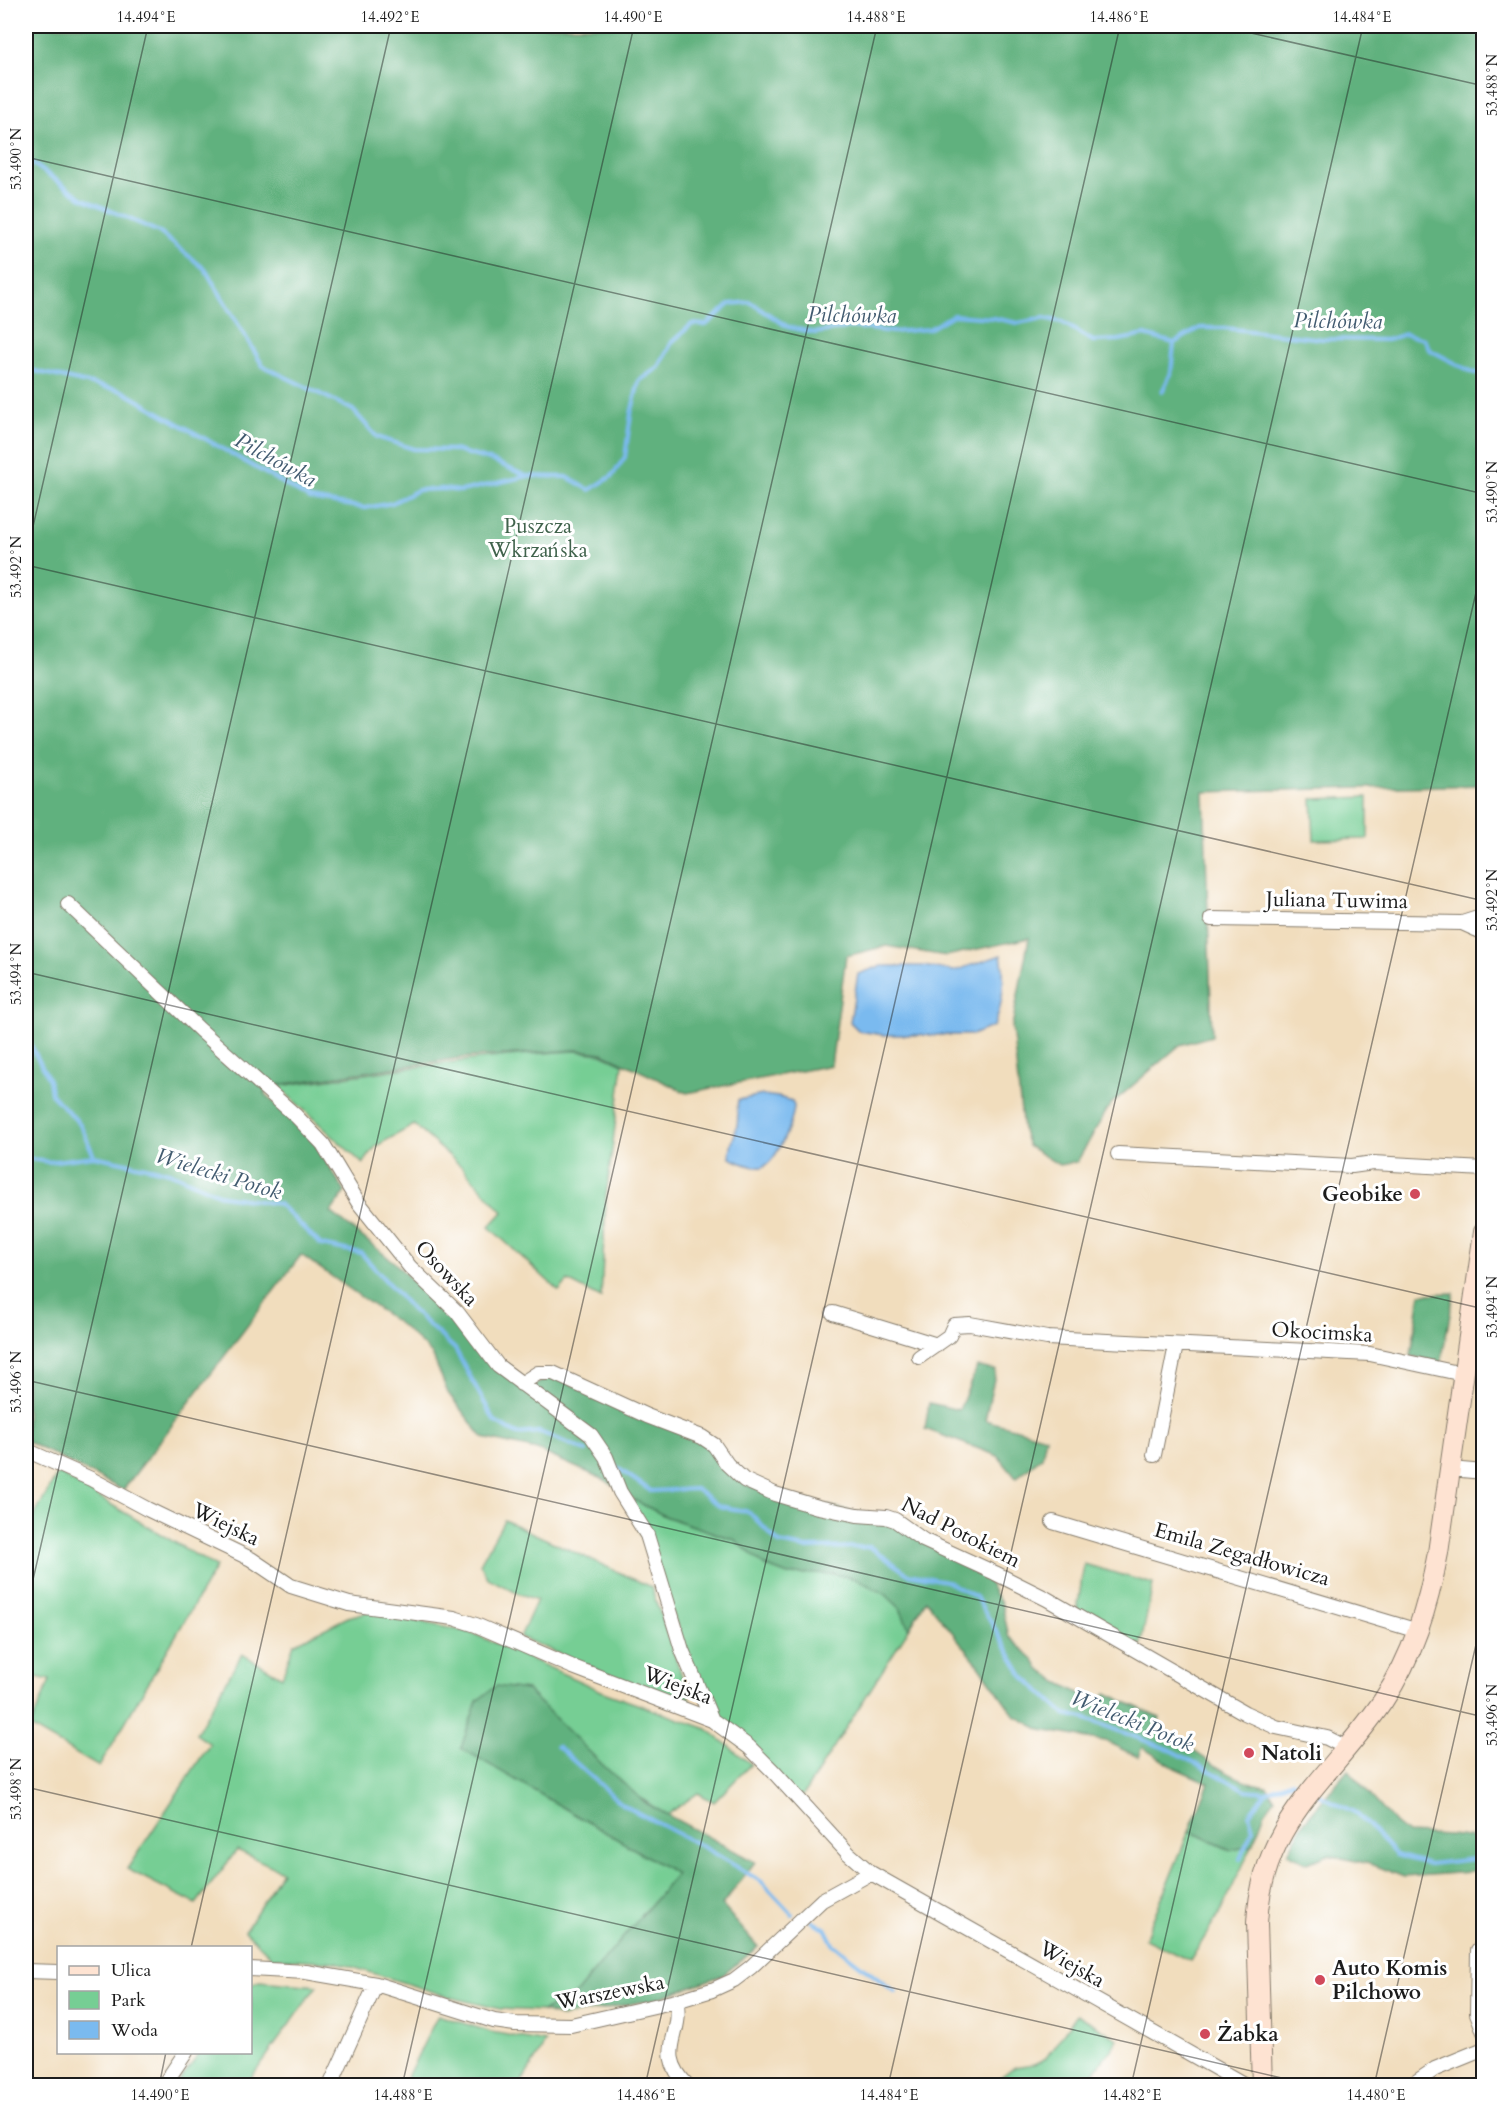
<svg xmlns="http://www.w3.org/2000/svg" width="1509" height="2111" viewBox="0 0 1509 2111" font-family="Cardo,serif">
<rect width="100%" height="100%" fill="#fff"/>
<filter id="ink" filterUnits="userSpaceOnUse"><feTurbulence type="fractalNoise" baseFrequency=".0167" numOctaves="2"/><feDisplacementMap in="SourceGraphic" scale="12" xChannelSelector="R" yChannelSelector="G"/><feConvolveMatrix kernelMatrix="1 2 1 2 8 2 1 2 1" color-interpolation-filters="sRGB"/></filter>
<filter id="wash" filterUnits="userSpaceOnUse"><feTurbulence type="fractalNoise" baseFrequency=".008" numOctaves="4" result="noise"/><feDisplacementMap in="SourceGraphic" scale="24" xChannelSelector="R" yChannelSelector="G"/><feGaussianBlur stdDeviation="1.35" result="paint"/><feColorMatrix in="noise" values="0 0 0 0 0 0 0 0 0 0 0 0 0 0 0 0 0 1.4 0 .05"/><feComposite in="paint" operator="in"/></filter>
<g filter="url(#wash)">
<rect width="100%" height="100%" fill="#f1ddbd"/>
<path fill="#76ce94" stroke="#497558" stroke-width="1.5" d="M 1368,797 L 1368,839 L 1314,840 L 1312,799 Z
M 575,1051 L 601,1054 L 623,1064 L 606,1197 L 601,1298 L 568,1281 L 559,1291 L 489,1227 L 503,1212 L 462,1167 L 414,1125 L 376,1146 L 363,1164 L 278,1086 C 377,1073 475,1056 575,1051 Z
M 58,1473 L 216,1567 L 99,1767 L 30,1727 L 50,1680 L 26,1675 L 26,1531 Z
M 636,1501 L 667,1517 L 735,1540 L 765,1566 L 788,1575 L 813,1573 L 835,1574 L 857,1579 L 885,1593 L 900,1608 L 909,1629 L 800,1800 L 712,1720 L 662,1584 L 628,1504 Z
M 504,1520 L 651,1587 L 693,1708 L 647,1691 L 520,1637 L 537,1600 L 515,1592 L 488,1578 L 480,1564 Z
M 1084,1564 L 1153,1584 L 1140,1648 L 1077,1612 Z
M 370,1611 L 472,1633 L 606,1693 L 707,1729 L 751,1764 L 714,1802 L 698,1793 L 667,1815 C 613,1785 570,1733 527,1690 L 461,1748 L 677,1874 L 571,1999 L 542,2011 L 500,2009 L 457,1999 L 336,1962 L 273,1958 L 245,1931 L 282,1871 L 237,1850 L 196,1904 L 127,1869 L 210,1744 L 196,1734 L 242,1654 L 282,1677 L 294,1644 L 348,1617 Z
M 1189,1831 L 1230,1850 L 1252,1846 L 1221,1911 L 1190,1961 L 1145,1939 Z
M 259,1981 L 317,1986 L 246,2085 L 176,2085 L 200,2053 L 250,2052 L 251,1985 Z
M 1077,2014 L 1118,2039 L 1086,2085 L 990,2085 L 1014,2067 L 1034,2064 L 1046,2058 Z
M 438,2015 L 491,2032 L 546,2042 L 520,2085 L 403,2085 Z"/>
<path fill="#60b17e" stroke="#3e664d" stroke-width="1.5" d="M 26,26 L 1483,26 L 1483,785 L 1204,792 L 1212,1036 L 1180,1045 L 1110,1105 L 1077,1162 L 1059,1165 L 1028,1146 L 1023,1131 L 1012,1026 L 1029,938 L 946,956 L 886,946 L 846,956 L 831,1065 L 687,1093 L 602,1053 L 576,1050 L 460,1058 L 278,1085 L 264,1093 L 313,1140 L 345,1192 L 331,1212 L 395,1263 L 496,1368 L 524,1390 L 553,1376 L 704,1443 L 746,1485 L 885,1520 L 988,1574 L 986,1579 L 1002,1605 L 1009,1637 L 1032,1658 L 1038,1667 L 1058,1682 L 1085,1696 L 1101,1701 L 1106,1693 L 1160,1718 L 1158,1724 C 1189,1747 1228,1781 1267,1786 L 1275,1799 L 1265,1812 L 1252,1846 L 1231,1850 L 1189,1831 L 1209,1783 L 1175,1768 L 1142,1747 L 1138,1757 L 1105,1741 L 1041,1730 L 1015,1716 L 978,1664 L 926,1600 L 909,1629 L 900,1608 L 885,1594 L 857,1579 L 835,1574 L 813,1573 L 788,1575 L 765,1566 L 735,1540 L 667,1517 L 636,1501 L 605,1480 L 537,1450 L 483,1438 L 448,1393 L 432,1354 L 401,1325 L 301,1255 L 123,1490 L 26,1441 Z
M 1454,1293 L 1441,1363 L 1411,1356 L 1420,1294 Z
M 977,1367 L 996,1370 L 985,1420 L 1046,1437 L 1042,1457 L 1016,1478 L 998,1456 L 925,1429 L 929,1403 L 959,1410 Z
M 496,1686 L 527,1690 L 606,1768 L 647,1804 L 755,1862 L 722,1905 L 758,1947 L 723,1975 L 656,1999 L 561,2017 L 542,2011 L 571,1999 L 677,1874 L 461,1748 L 477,1701 Z
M 1348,1770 L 1395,1823 L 1407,1833 L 1450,1835 L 1483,1839 L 1483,1871 L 1404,1877 L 1370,1864 L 1328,1855 L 1307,1863 L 1288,1853 L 1304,1822 Z"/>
<path fill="#7abaef" stroke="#4b6b86" stroke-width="1.5" d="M 1001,955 C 1006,978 1003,1004 994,1026 L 972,1035 L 883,1035 L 859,1031 L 850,1022 L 858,974 L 881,966 L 923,966 L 954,971 Z
M 763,1095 L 778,1097 L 792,1101 L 794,1105 C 794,1119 776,1164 762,1167 C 753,1169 739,1162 730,1158 C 729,1145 735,1137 737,1125 C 739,1117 736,1108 738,1100 Z"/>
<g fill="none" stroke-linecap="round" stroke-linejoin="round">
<path stroke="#7abaef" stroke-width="4" d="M 26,159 L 82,198 L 159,232 L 205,269 L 263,366 L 353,410 L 377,437 L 414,449 L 454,450 L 493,461 L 526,476
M 26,369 L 122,391 L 310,499 L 365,508 L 392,503 L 418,490 L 443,489 L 461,491 L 528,476 L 567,477 L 590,490 L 612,476 L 625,457 L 631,414 L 639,381 L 659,367 L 672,342 L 692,324 L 706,325 L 730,304 L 750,302 L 788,327 L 815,333 L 852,327 L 893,332 L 929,329 L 953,315 L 993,318 L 1018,323 L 1044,318 L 1062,322 L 1093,341 L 1119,340 L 1145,335 L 1174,343 L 1200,328 L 1224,328 L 1323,339 L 1387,340 L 1405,334 L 1424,339 L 1430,350 L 1474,373 L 1484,372
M 1162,392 L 1171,373 L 1174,343
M 26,1036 L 49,1080 L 51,1094 L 80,1124 L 94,1156
M 26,1158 L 48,1162 L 94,1156 L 169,1172 L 223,1196 L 279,1204 L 321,1245 L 361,1253 L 411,1309 L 455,1349 L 495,1422 L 517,1434 L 540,1432 L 586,1451
M 616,1467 L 651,1491 L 696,1489 L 719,1506 L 749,1512 L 779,1543 L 805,1548 L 870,1547 L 908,1574 L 946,1581 L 976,1597 L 1023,1676 L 1065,1714 L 1084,1718 L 1173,1751 L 1246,1790 L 1266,1792 L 1292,1781 L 1305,1788
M 557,1746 L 623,1805 L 707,1849 L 762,1882 L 792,1914
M 1317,1794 L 1358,1814 L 1396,1855 L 1429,1864 L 1484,1858
M 1240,1859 L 1253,1829 L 1249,1815 L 1266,1792
M 811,1921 L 825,1928 L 833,1944 L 895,1992"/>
</g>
</g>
<g filter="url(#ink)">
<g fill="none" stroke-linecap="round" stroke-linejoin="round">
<defs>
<path id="minor" d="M 68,904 L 200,1030 L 296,1116 L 323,1144 L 358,1202 L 410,1267 L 457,1312 L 498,1366 L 591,1435 L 606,1457 L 620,1492 L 647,1535 L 682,1650 L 712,1720
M 1211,919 L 1462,923 L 1484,933
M 1462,923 L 1484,916
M 1118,1154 L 1352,1166 L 1373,1163 L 1484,1169
M 833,1313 L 937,1345
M 919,1357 L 949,1336 L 954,1325 L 970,1324 L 1047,1338 L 1370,1354 L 1463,1374
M 521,1384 L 538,1373 L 553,1373 L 647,1416 L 702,1437 L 714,1445 L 727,1464 L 744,1480 L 775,1494 L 818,1507 L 857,1515 L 886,1517 L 895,1520 L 923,1540 L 995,1573 L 1047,1599 L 1245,1713 L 1276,1727 L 1327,1738 L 1347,1748
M 26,1450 L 91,1479 L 147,1509 L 251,1559 L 291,1586 L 349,1604 L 454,1618 L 476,1625 L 573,1667 L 712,1720 L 749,1747 L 773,1771 L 848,1853 L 871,1873 L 1247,2086
M 1154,1455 L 1176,1345
M 1450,1469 L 1484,1472
M 1053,1522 L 1418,1631
M 1478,1950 L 1477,2013 L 1484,2032
M 250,1969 L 306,1972 L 376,1984 L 494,2021 L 515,2024 L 571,2025 L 676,2001 L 712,1990 L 734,1980 L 751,1967 L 822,1900 L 871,1873
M 26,1971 L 58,1972
M 676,2001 C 685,2036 653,2050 688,2086
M 163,2086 L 186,2052
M 330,2086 L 376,1984
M 1410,2086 L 1435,2069 L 1484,2049"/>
<path id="secondary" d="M 1262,2086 L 1257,1923 C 1262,1820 1330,1779 1383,1701 C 1413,1656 1428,1606 1438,1553 L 1484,1232"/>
</defs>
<use href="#minor" stroke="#867c6c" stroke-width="16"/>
<use href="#secondary" stroke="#867c6c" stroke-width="22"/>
<use href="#minor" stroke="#fff" stroke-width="14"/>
<use href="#secondary" stroke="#fee3d2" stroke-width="20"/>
</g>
</g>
<path fill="none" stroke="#1c1c1c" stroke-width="1.5" stroke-opacity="0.45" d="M 1220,26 L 1484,86M 26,157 L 1484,494M 26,557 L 148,26M 26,565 L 1484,901M 26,972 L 1484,1309M 26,1380 L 1484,1717M 26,1610 L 391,26M 26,1787 L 1316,2086M 191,1948 L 634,26M 159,2086 L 166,2052M 402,2086 L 877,26M 645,2086 L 1120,26M 888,2086 L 1363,26M 1131,2086 L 1484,558M 1374,2086 L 1484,1610"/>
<g fill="#d1495b" stroke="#fff" stroke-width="2">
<circle cx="1415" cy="1194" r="6"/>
<circle cx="1249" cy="1753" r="6"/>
<circle cx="1320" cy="1980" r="6"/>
<circle cx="1205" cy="2034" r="6"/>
</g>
<g text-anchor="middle" stroke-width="6" stroke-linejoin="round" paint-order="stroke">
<g font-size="21" fill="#40634c" stroke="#fff">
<text x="538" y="533">Puszcza<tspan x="538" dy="24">Wkrzańska</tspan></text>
</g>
<g font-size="21" fill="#1c1c1c" stroke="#fff">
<text transform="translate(1337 900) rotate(1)" y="7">Juliana Tuwima</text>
<text transform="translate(447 1273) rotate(47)" y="7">Osowska</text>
<text transform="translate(1322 1332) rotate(3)" y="7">Okocimska</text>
<text transform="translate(226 1524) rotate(26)" y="7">Wiejska</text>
<text transform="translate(961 1532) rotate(27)" y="7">Nad Potokiem</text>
<text transform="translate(1242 1554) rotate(16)" y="7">Emila Zegadłowicza</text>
<text transform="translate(678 1685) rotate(21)" y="7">Wiejska</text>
<text transform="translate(1072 1964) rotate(30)" y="7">Wiejska</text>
<text transform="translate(610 1992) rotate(-11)" y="7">Warszewska</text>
</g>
<g font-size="21" font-weight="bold" fill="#1c1c1c" stroke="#fff" text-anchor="start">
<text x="1403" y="1201" text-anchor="end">Geobike</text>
<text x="1261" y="1760">Natoli</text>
<text x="1332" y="1975">Auto Komis<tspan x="1332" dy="24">Pilchowo</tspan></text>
<text x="1217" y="2041">Żabka</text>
</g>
<g font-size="22" font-style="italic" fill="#425b70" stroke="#fff">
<text transform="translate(852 314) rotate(1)" y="8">Pilchówka</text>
<text transform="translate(1338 320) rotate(1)" y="8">Pilchówka</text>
<text transform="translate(276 459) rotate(29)" y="8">Pilchówka</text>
<text transform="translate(219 1173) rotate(17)" y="8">Wielecki Potok</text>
<text transform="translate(1133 1720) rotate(22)" y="8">Wielecki Potok</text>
</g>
</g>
<rect width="1509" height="2111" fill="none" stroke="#fff" stroke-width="66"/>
<rect x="57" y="1946" width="195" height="108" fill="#ffffff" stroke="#a4a4a4" stroke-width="1.5"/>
<rect x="69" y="1966" width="30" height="9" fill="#fee3d2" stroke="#a4a4a4" stroke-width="1.5"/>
<text x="111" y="1976" font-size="18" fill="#1c1c1c">Ulica</text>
<rect x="69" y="1991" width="30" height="18" fill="#76ce94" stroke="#a4a4a4" stroke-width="1.5"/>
<text x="111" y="2006" font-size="18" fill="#1c1c1c">Park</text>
<rect x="69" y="2021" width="30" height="18" fill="#7abaef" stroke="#a4a4a4" stroke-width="1.5"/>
<text x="111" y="2036" font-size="18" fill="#1c1c1c">Woda</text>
<rect x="33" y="33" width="1443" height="2045" fill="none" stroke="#1c1c1c" stroke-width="2"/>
<g font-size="15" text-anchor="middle" fill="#1c1c1c">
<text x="146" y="22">14.494°E</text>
<text x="390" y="22">14.492°E</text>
<text x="633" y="22">14.490°E</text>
<text x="876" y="22">14.488°E</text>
<text x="1119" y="22">14.486°E</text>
<text x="1362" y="22">14.484°E</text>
<text transform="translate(1492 85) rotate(-90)" y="5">53.488°N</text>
<text transform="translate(16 159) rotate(-90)" y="5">53.490°N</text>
<text transform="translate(1492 492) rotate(-90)" y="5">53.490°N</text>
<text transform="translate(16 567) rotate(-90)" y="5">53.492°N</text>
<text transform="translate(1492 900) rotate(-90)" y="5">53.492°N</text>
<text transform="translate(16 974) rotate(-90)" y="5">53.494°N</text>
<text transform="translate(1492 1307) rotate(-90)" y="5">53.494°N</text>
<text transform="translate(16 1382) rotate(-90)" y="5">53.496°N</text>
<text transform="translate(1492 1715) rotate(-90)" y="5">53.496°N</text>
<text transform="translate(16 1789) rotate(-90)" y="5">53.498°N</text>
<text x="160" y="2100">14.490°E</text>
<text x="403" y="2100">14.488°E</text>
<text x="646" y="2100">14.486°E</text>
<text x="889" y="2100">14.484°E</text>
<text x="1132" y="2100">14.482°E</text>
<text x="1376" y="2100">14.480°E</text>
</g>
</svg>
